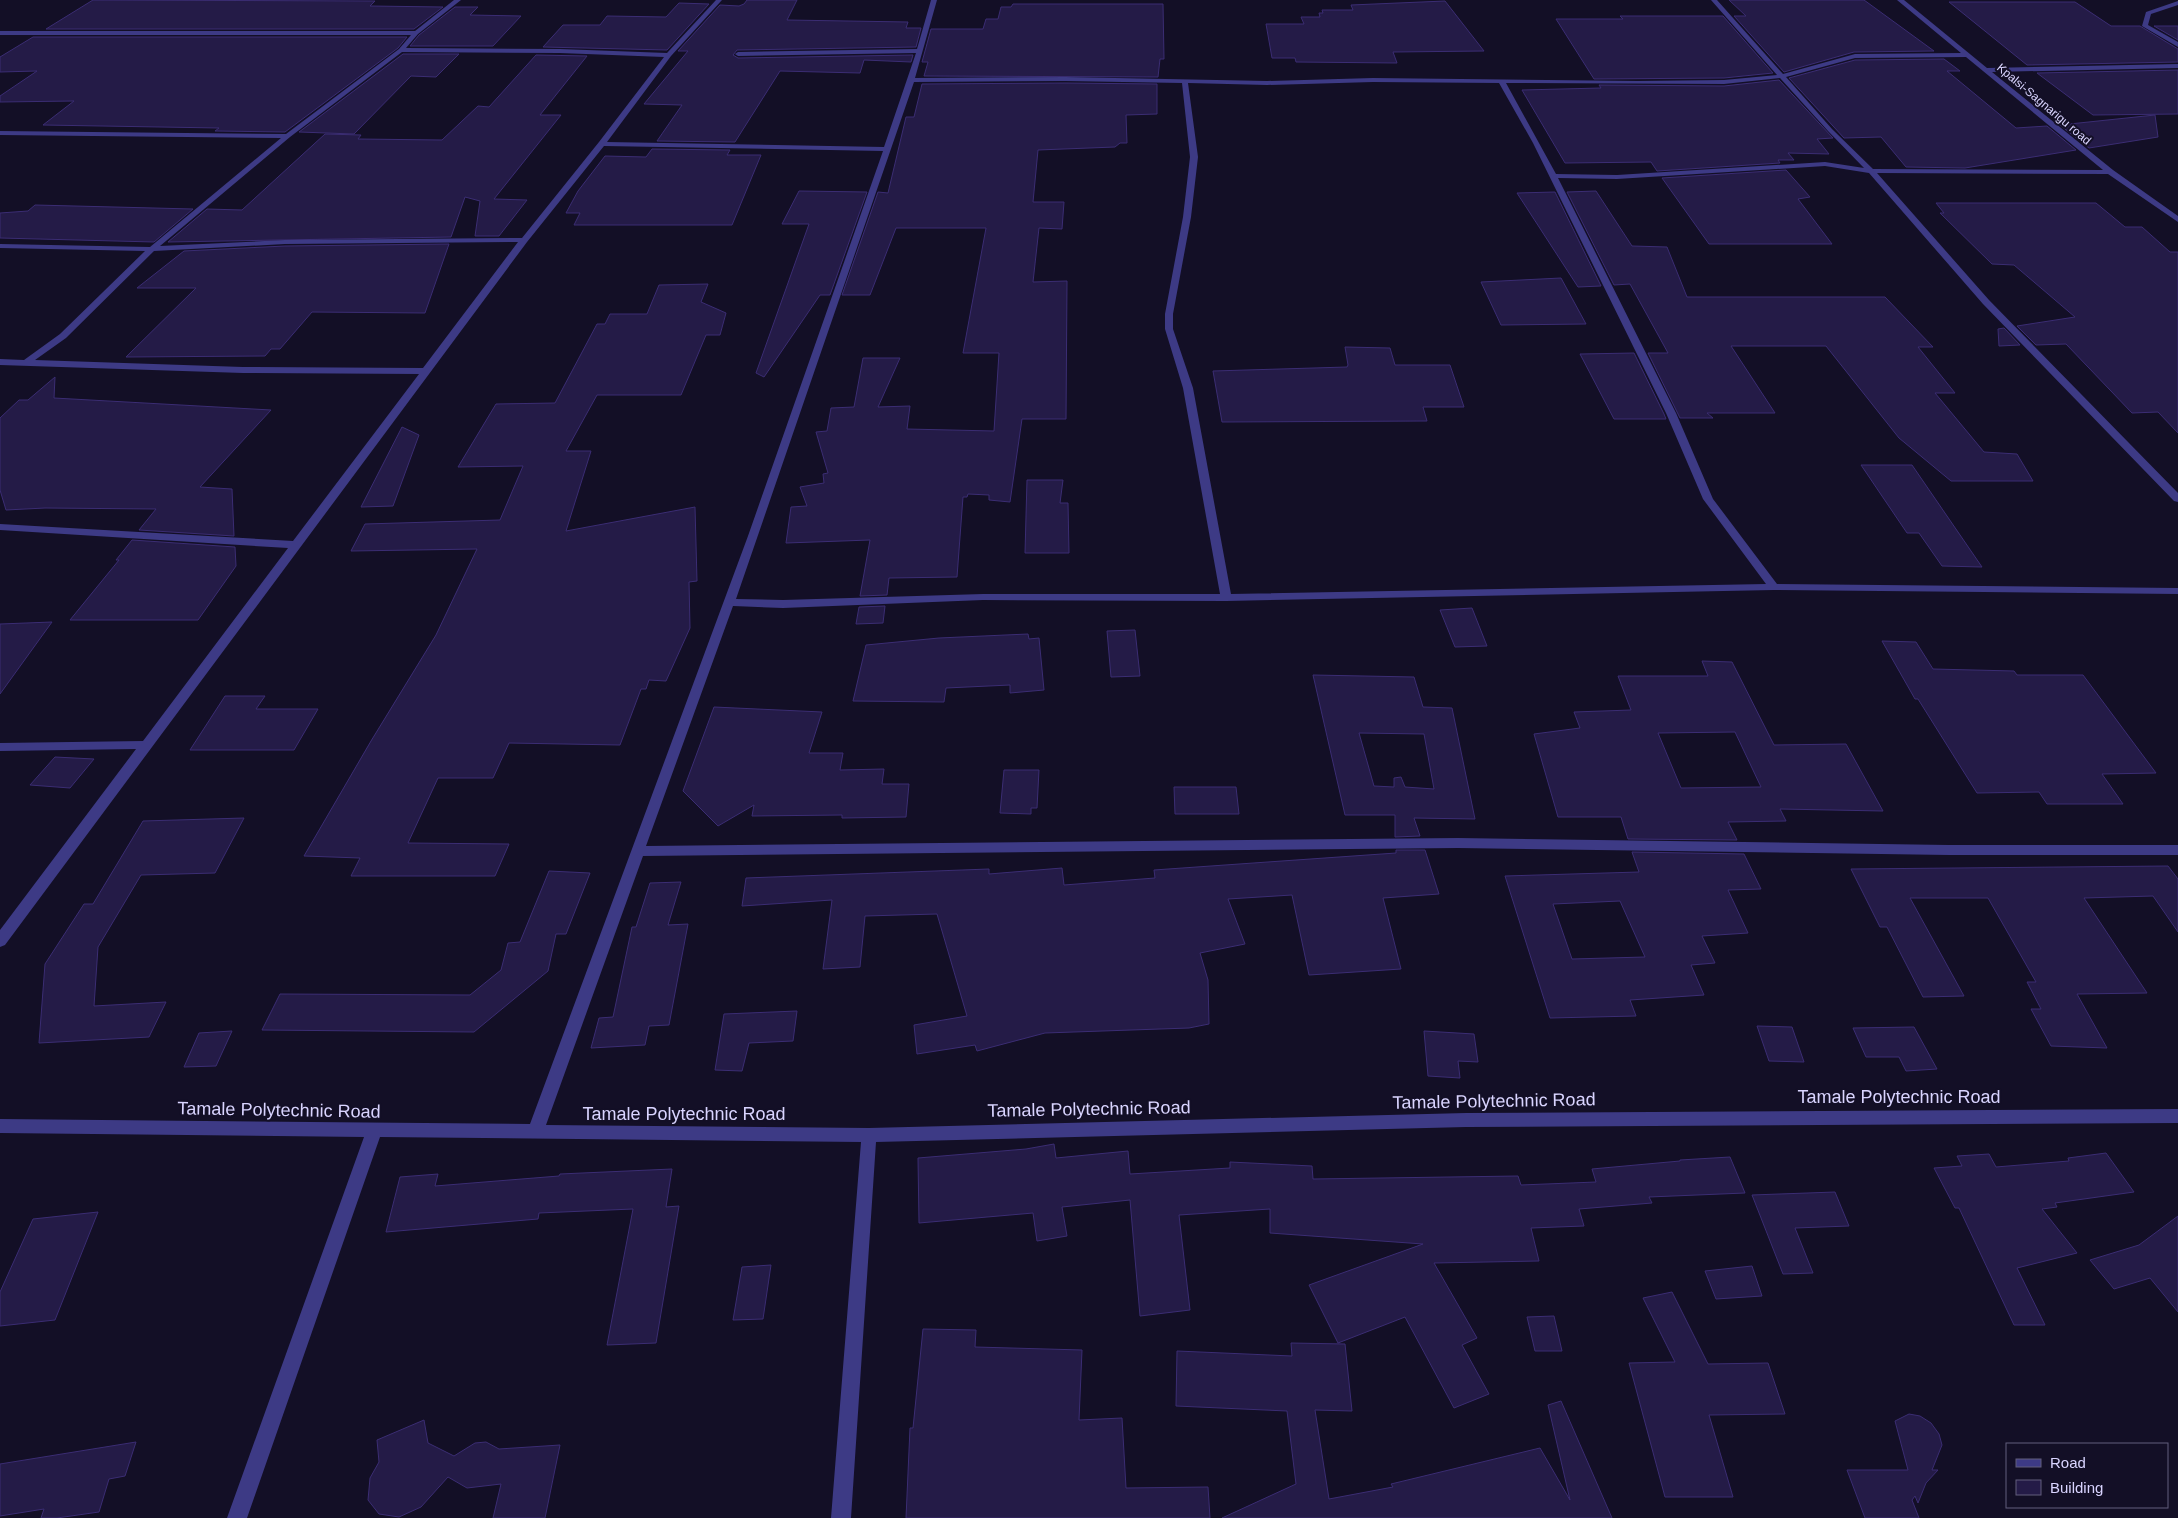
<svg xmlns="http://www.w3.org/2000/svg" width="2178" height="1518" viewBox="0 0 2178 1518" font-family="Arial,sans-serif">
<rect width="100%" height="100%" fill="#130f26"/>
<path fill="#241b47" stroke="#3b2d73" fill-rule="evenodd" d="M 93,0 L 375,1 L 370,6 L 443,7 L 414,29 L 46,29 Z
M 747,0 L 797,0 L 787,20 L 908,22 L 906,28 L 921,28 L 916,47 L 737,50 L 733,55 L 738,58 L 913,55 L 911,62 L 864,60 L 860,73 L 780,71 L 735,142 L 657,141 L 682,105 L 644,104 L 688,51 L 678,51 L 720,5 L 739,6 L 744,4 Z
M 1729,0 L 1864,0 L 1934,51 L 1854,52 L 1784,72 L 1734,16 L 1746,16 Z
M 1445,1 L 1484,51 L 1393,52 L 1397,63 L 1296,62 L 1295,58 L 1272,58 L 1266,24 L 1304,24 L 1301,17 L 1320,17 L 1319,13 L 1323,13 L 1322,10 L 1353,10 L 1351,5 Z
M 1949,2 L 2075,2 L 2111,26 L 2140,26 L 2178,49 L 2178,62 L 2027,65 Z
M 679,3 L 709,4 L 667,50 L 543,47 L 563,25 L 600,25 L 607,16 L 666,17 Z
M 1013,4 L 1163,4 L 1164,59 L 1160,59 L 1158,77 L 924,76 L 928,62 L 922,62 L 931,29 L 983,29 L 986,19 L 998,19 L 1001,7 L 1011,7 Z
M 455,7 L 478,7 L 470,15 L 521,16 L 493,46 L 410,46 L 419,35 Z
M 1620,16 L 1723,16 L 1773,73 L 1724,78 L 1594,79 L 1556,19 L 1623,19 Z
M 2154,26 L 2178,26 L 2178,40 Z
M 33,37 L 407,37 L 398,48 L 285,132 L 215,131 L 219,128 L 43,125 L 74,101 L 0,102 L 0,96 L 37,71 L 0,72 L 0,57 Z
M 403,54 L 459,54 L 436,77 L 411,76 L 354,134 L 299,132 Z
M 536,55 L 587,56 L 540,115 L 561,115 L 494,199 L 527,200 L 499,236 L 475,236 L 480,201 L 465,197 L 451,237 L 168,242 L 207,209 L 242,210 L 325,134 L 361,135 L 358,139 L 442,140 L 478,106 L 489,107 Z
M 1944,59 L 1960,71 L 1947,71 L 2016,128 L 2047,126 L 2076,150 L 1965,168 L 1906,167 L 1881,137 L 1844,138 L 1789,78 L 1855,60 Z
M 2178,70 L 2178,114 L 2093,115 L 2037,73 Z
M 1779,80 L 1833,138 L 1817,139 L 1829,154 L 1788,153 L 1794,160 L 1778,160 L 1780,163 L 1657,171 L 1651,162 L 1565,163 L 1522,90 L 1601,88 L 1599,85 L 1724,86 Z
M 1065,83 L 1157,84 L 1157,114 L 1126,115 L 1127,143 L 1120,143 L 1115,147 L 1038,150 L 1033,202 L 1064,202 L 1062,229 L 1039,228 L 1033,282 L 1067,281 L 1066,419 L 1022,419 L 1010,502 L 989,500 L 989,495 L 968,494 L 967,497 L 963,497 L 957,577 L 889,578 L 887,595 L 860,596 L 870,540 L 786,543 L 791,507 L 807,506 L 800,487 L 824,483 L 823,474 L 828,473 L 816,432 L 827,431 L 831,408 L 854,407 L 863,358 L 900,358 L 878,407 L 910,406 L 907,429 L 994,431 L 999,353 L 963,353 L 986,228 L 896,228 L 870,295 L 842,295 L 878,192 L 888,193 L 906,117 L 914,117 L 922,84 Z
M 2155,115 L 2158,137 L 2089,148 L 2060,125 Z
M 652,149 L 730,150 L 727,155 L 761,155 L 732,225 L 574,225 L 580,213 L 566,213 L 578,191 L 605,156 L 646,157 Z
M 1786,170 L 1810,197 L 1798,199 L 1832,244 L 1709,244 L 1662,178 Z
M 799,191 L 867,192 L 830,295 L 820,295 L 764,377 L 756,373 L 809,224 L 782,224 Z
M 1596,191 L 1632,246 L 1667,247 L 1687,297 L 1885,297 L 1933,347 L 1918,347 L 1955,393 L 1935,393 L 1984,452 L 2017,454 L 2033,481 L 1951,481 L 1899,438 L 1826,346 L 1731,346 L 1775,413 L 1707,413 L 1713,418 L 1680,418 L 1648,353 L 1668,353 L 1630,284 L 1614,285 L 1567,192 Z
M 1555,192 L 1601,286 L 1578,287 L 1517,193 Z
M 1936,203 L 2096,203 L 2125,227 L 2142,227 L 2170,252 L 2178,252 L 2178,433 L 2158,412 L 2132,413 L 2066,344 L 2036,345 L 2017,326 L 2075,317 L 2014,265 L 1992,264 L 1940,213 L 1944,213 Z
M 35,205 L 193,209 L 154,242 L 0,238 L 0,213 L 28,211 Z
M 449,244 L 425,313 L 312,312 L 280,349 L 271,349 L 265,356 L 126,357 L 196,288 L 137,288 L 184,251 L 285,246 Z
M 1561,278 L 1586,324 L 1501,325 L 1481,282 Z
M 708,284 L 701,302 L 726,313 L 720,335 L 706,335 L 681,395 L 597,395 L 566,451 L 591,451 L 566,531 L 695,507 L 697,581 L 689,582 L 690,628 L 666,681 L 649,680 L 646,689 L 641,689 L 620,745 L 509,743 L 493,778 L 438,778 L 408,843 L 509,844 L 495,876 L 351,876 L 360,858 L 304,856 L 371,741 L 436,635 L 477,549 L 351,551 L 365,524 L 500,520 L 523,466 L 458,467 L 496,404 L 555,403 L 597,324 L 605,324 L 610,314 L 647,314 L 659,285 Z
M 2004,328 L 2020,345 L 1999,346 L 1998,329 Z
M 1345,347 L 1390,348 L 1395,365 L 1450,365 L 1464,407 L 1423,407 L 1427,421 L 1222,422 L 1213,371 L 1347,367 L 1348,365 Z
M 1634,353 L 1664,414 L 1666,419 L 1614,419 L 1580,354 Z
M 55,377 L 54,398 L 271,410 L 200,487 L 232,489 L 234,536 L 139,530 L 156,509 L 45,508 L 6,510 L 0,490 L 0,418 L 19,400 L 28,400 Z
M 402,427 L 419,435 L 393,506 L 361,507 Z
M 1861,465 L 1912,465 L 1982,567 L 1942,566 L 1919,533 L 1907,533 Z
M 1027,480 L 1063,480 L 1060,503 L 1068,503 L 1069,553 L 1025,553 Z
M 132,540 L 235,547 L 236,566 L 198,620 L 70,620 L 119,560 L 116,560 Z
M 885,606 L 883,623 L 856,624 L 859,607 Z
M 1472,608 L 1487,646 L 1455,647 L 1440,610 Z
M 52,622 L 0,694 L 0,624 Z
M 1135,630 L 1140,676 L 1111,677 L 1107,631 Z
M 1028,634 L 1029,639 L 1039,638 L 1044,690 L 1010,693 L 1010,685 L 946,688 L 944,702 L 853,701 L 866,645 L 939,638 Z
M 1882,641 L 1916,642 L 1933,669 L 2014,671 L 2017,675 L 2083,675 L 2156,773 L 2102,774 L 2123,804 L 2047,804 L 2039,792 L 1977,793 L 1918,699 L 1915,699 Z
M 1702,661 L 1732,662 L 1774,745 L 1846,744 L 1883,811 L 1780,809 L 1786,821 L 1728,822 L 1737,840 L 1628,839 L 1621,817 L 1558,817 L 1534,734 L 1580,728 L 1574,712 L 1631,710 L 1618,676 L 1708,676 ZM 1735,732 L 1761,787 L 1681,788 L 1658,733 Z
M 1313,675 L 1414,677 L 1423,707 L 1452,708 L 1475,819 L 1414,818 L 1420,836 L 1395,837 L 1395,815 L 1345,815 ZM 1359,733 L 1424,734 L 1434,789 L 1405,787 L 1401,777 L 1394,778 L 1394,787 L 1374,786 Z
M 225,696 L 265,696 L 256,709 L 318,709 L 294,750 L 190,750 Z
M 714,707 L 822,712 L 809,753 L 843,753 L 840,770 L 884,769 L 882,784 L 909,784 L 906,817 L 842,818 L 842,815 L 752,816 L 754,805 L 718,826 L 683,791 Z
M 55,757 L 94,759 L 70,788 L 30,785 Z
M 1004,770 L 1039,770 L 1037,808 L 1031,808 L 1031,814 L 1000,813 Z
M 1174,787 L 1236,787 L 1239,814 L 1175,814 Z
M 244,818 L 215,873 L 141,875 L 98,947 L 94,1006 L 166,1002 L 149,1037 L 39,1043 L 45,964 L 84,904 L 93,904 L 143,821 Z
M 1396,850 L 1425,850 L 1439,894 L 1383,898 L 1401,969 L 1309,975 L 1292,895 L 1228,899 L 1245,944 L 1200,953 L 1208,980 L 1209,1024 L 1189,1028 L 1045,1033 L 977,1051 L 975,1045 L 917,1054 L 914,1025 L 967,1016 L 937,914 L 865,916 L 860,967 L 823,969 L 832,900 L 742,906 L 746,878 L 989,869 L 989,874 L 1062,868 L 1064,885 L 1155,878 L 1154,870 L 1396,853 Z
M 1632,852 L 1744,854 L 1761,889 L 1728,890 L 1748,933 L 1702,936 L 1715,963 L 1691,965 L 1704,995 L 1630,1000 L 1636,1016 L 1550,1018 L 1505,876 L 1639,872 ZM 1620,901 L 1645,957 L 1572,959 L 1553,904 Z
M 2168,866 L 2178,879 L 2178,932 L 2153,896 L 2084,898 L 2147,993 L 2077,994 L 2107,1048 L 2051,1046 L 2031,1009 L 2041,1009 L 2027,982 L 2036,982 L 1988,898 L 1910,898 L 1964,996 L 1923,997 L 1887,927 L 1880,927 L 1851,869 Z
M 549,871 L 590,873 L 566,934 L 556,934 L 548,971 L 474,1032 L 262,1030 L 280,994 L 470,995 L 501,970 L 508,943 L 520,942 Z
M 681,882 L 668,925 L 688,924 L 669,1025 L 649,1026 L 645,1045 L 591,1048 L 599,1018 L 613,1017 L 632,927 L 636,927 L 650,883 Z
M 797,1011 L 793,1041 L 749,1043 L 742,1071 L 715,1070 L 724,1014 Z
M 1757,1026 L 1792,1027 L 1804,1062 L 1769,1061 Z
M 1914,1027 L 1937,1069 L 1906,1071 L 1899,1057 L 1866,1057 L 1853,1028 Z
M 232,1031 L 216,1066 L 184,1067 L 199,1033 Z
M 1424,1031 L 1474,1034 L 1478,1062 L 1458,1061 L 1460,1078 L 1428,1076 Z
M 1054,1144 L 1056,1158 L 1128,1151 L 1130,1174 L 1230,1168 L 1230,1162 L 1312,1166 L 1313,1179 L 1518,1176 L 1521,1185 L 1596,1182 L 1592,1169 L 1680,1161 L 1680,1160 L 1730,1157 L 1745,1193 L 1649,1197 L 1652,1203 L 1579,1209 L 1584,1226 L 1531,1228 L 1539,1261 L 1434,1263 L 1477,1338 L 1462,1345 L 1489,1394 L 1454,1408 L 1405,1317 L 1338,1343 L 1309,1285 L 1423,1244 L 1270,1233 L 1270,1209 L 1179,1215 L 1190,1310 L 1140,1316 L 1130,1200 L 1062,1207 L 1067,1236 L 1037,1241 L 1033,1213 L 919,1223 L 918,1158 L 1026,1149 Z
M 2106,1153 L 2134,1192 L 2055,1203 L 2057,1207 L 2042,1209 L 2077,1253 L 2017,1268 L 2045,1325 L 2014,1325 L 1959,1208 L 1955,1208 L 1934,1168 L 1962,1166 L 1957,1156 L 1989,1154 L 1996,1167 L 2069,1161 L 2068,1158 Z
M 672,1169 L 666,1207 L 679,1206 L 656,1343 L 607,1345 L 633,1209 L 539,1213 L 538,1219 L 386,1232 L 400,1177 L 438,1174 L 435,1186 L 559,1176 L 560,1174 Z
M 1835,1192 L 1849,1226 L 1795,1228 L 1813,1273 L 1783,1274 L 1752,1195 Z
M 98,1212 L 55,1320 L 0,1326 L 0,1292 L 33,1219 Z
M 2178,1216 L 2178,1312 L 2150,1278 L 2114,1289 L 2090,1260 L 2139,1245 Z
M 771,1265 L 763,1319 L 733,1320 L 742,1267 Z
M 1752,1266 L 1762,1296 L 1716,1299 L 1705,1271 Z
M 1672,1292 L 1708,1364 L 1768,1363 L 1785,1414 L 1709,1415 L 1733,1497 L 1665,1497 L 1629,1363 L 1675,1362 L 1643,1298 Z
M 1554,1316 L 1562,1351 L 1535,1351 L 1527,1317 Z
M 923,1329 L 976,1330 L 975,1347 L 1082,1350 L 1079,1420 L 1122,1418 L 1126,1488 L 1208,1487 L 1210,1518 L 906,1518 L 910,1428 L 913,1428 Z
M 1291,1343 L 1345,1344 L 1352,1411 L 1315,1410 L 1329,1499 L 1393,1487 L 1391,1484 L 1540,1448 L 1570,1500 L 1548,1405 L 1561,1401 L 1612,1518 L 1222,1518 L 1296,1484 L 1287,1411 L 1176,1406 L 1177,1351 L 1292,1356 Z
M 1909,1414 L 1920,1416 L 1931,1423 L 1939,1434 L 1942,1445 L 1932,1470 L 1938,1470 L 1926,1483 L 1918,1503 L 1915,1496 L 1912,1500 L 1919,1518 L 1865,1518 L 1847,1470 L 1908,1470 L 1895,1421 Z
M 424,1420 L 428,1443 L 454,1456 L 475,1443 L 486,1442 L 499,1449 L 560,1445 L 545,1518 L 493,1518 L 501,1484 L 467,1488 L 448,1477 L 421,1507 L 399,1517 L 379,1514 L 368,1500 L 370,1478 L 379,1462 L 377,1440 Z
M 136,1442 L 125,1476 L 109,1479 L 99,1512 L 57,1518 L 41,1518 L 44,1509 L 0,1516 L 0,1464 Z"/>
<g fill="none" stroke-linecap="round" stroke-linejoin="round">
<path fill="#3d3a85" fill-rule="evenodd" d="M 454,0 L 461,0 L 418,34 L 406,48 L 560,49 L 667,53 L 716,0 L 722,0 L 671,56 L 607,142 L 884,147 L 916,53 L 738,56 L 735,54 L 738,52 L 917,49 L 931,0 L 937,0 L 915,78 L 1065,77 L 1267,81 L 1373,78 L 1638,81 L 1724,80 L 1777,75 L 1711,0 L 1717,0 L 1783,74 L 1855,54 L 1961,53 L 1897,0 L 1904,0 L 1987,68 L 2178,64 L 2178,68 L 1992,72 L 2113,170 L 2178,216 L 2178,222 L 2108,174 L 1877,173 L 1989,300 L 2178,493 L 2178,502 L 2174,501 L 1983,304 L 1869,173 L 1825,166 L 1617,179 L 1558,178 L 1676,413 L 1713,499 L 1777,584 L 2178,588 L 2178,594 L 1774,590 L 1226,601 L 983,600 L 783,608 L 733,606 L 646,846 L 1458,838 L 1949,845 L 2178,845 L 2178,855 L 1949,855 L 1458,848 L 643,856 L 546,1125 L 869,1128 L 1466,1113 L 2178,1109 L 2178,1123 L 1466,1127 L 876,1142 L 851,1518 L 831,1518 L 861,1142 L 380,1137 L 247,1518 L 227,1518 L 364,1137 L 0,1133 L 0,1119 L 530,1124 L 748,536 L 883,151 L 604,146 L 527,242 L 5,945 L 0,947 L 0,930 L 136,749 L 0,751 L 0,743 L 143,741 L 288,548 L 0,530 L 0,524 L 293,541 L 419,374 L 243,373 L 0,365 L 0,359 L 24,360 L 60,334 L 145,251 L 0,248 L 0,244 L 150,247 L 281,138 L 0,135 L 0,131 L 286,134 L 399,49 L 411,35 L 0,35 L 0,31 L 415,31 ZM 402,52 L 560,53 L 664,57 L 599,142 L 522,238 L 285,240 L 160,246 L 290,137 ZM 1966,57 L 2103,170 L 1873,169 L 1832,129 L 1786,77 L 1855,58 ZM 1780,78 L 1828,131 L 1864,168 L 1825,162 L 1617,175 L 1556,174 L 1506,83 L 1724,84 ZM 1065,81 L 1182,83 L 1190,157 L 1183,217 L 1165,314 L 1165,329 L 1183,388 L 1220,594 L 983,594 L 783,600 L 736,599 L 914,82 ZM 1373,82 L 1499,83 L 1533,143 L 1666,413 L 1703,499 L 1766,584 L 1231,594 L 1193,388 L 1173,329 L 1173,314 L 1191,217 L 1198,157 L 1188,83 L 1267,85 ZM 518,242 L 423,368 L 243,367 L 35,360 L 66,338 L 154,251 L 285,244 Z
M 2178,1 L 2178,5 L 2151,14 L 2148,25 L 2178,42 L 2178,47 L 2142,26 L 2146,12 Z"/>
</g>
<g text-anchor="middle" stroke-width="4" stroke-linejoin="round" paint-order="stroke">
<g font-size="12" fill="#d9d4ff" stroke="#130f26">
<text transform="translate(2044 104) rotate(40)" y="4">Kpalsi-Sagnarigu road</text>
</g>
<g font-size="18" fill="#d9d4ff" stroke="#130f26">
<text x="1899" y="1103">Tamale Polytechnic Road</text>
<text transform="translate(1494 1101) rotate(-1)" y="6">Tamale Polytechnic Road</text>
<text transform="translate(1089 1109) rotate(-1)" y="6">Tamale Polytechnic Road</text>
<text transform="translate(279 1110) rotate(1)" y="6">Tamale Polytechnic Road</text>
<text x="684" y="1120">Tamale Polytechnic Road</text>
</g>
</g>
<rect x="2006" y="1443" width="162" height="65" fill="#130f26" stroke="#625e7d"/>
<rect x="2016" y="1459" width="25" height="8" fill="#3d3a85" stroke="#625e7d"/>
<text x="2050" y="1468" font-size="15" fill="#d9d4ff">Road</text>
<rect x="2016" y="1480" width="25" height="15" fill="#241b47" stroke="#625e7d"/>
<text x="2050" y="1493" font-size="15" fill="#d9d4ff">Building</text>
</svg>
